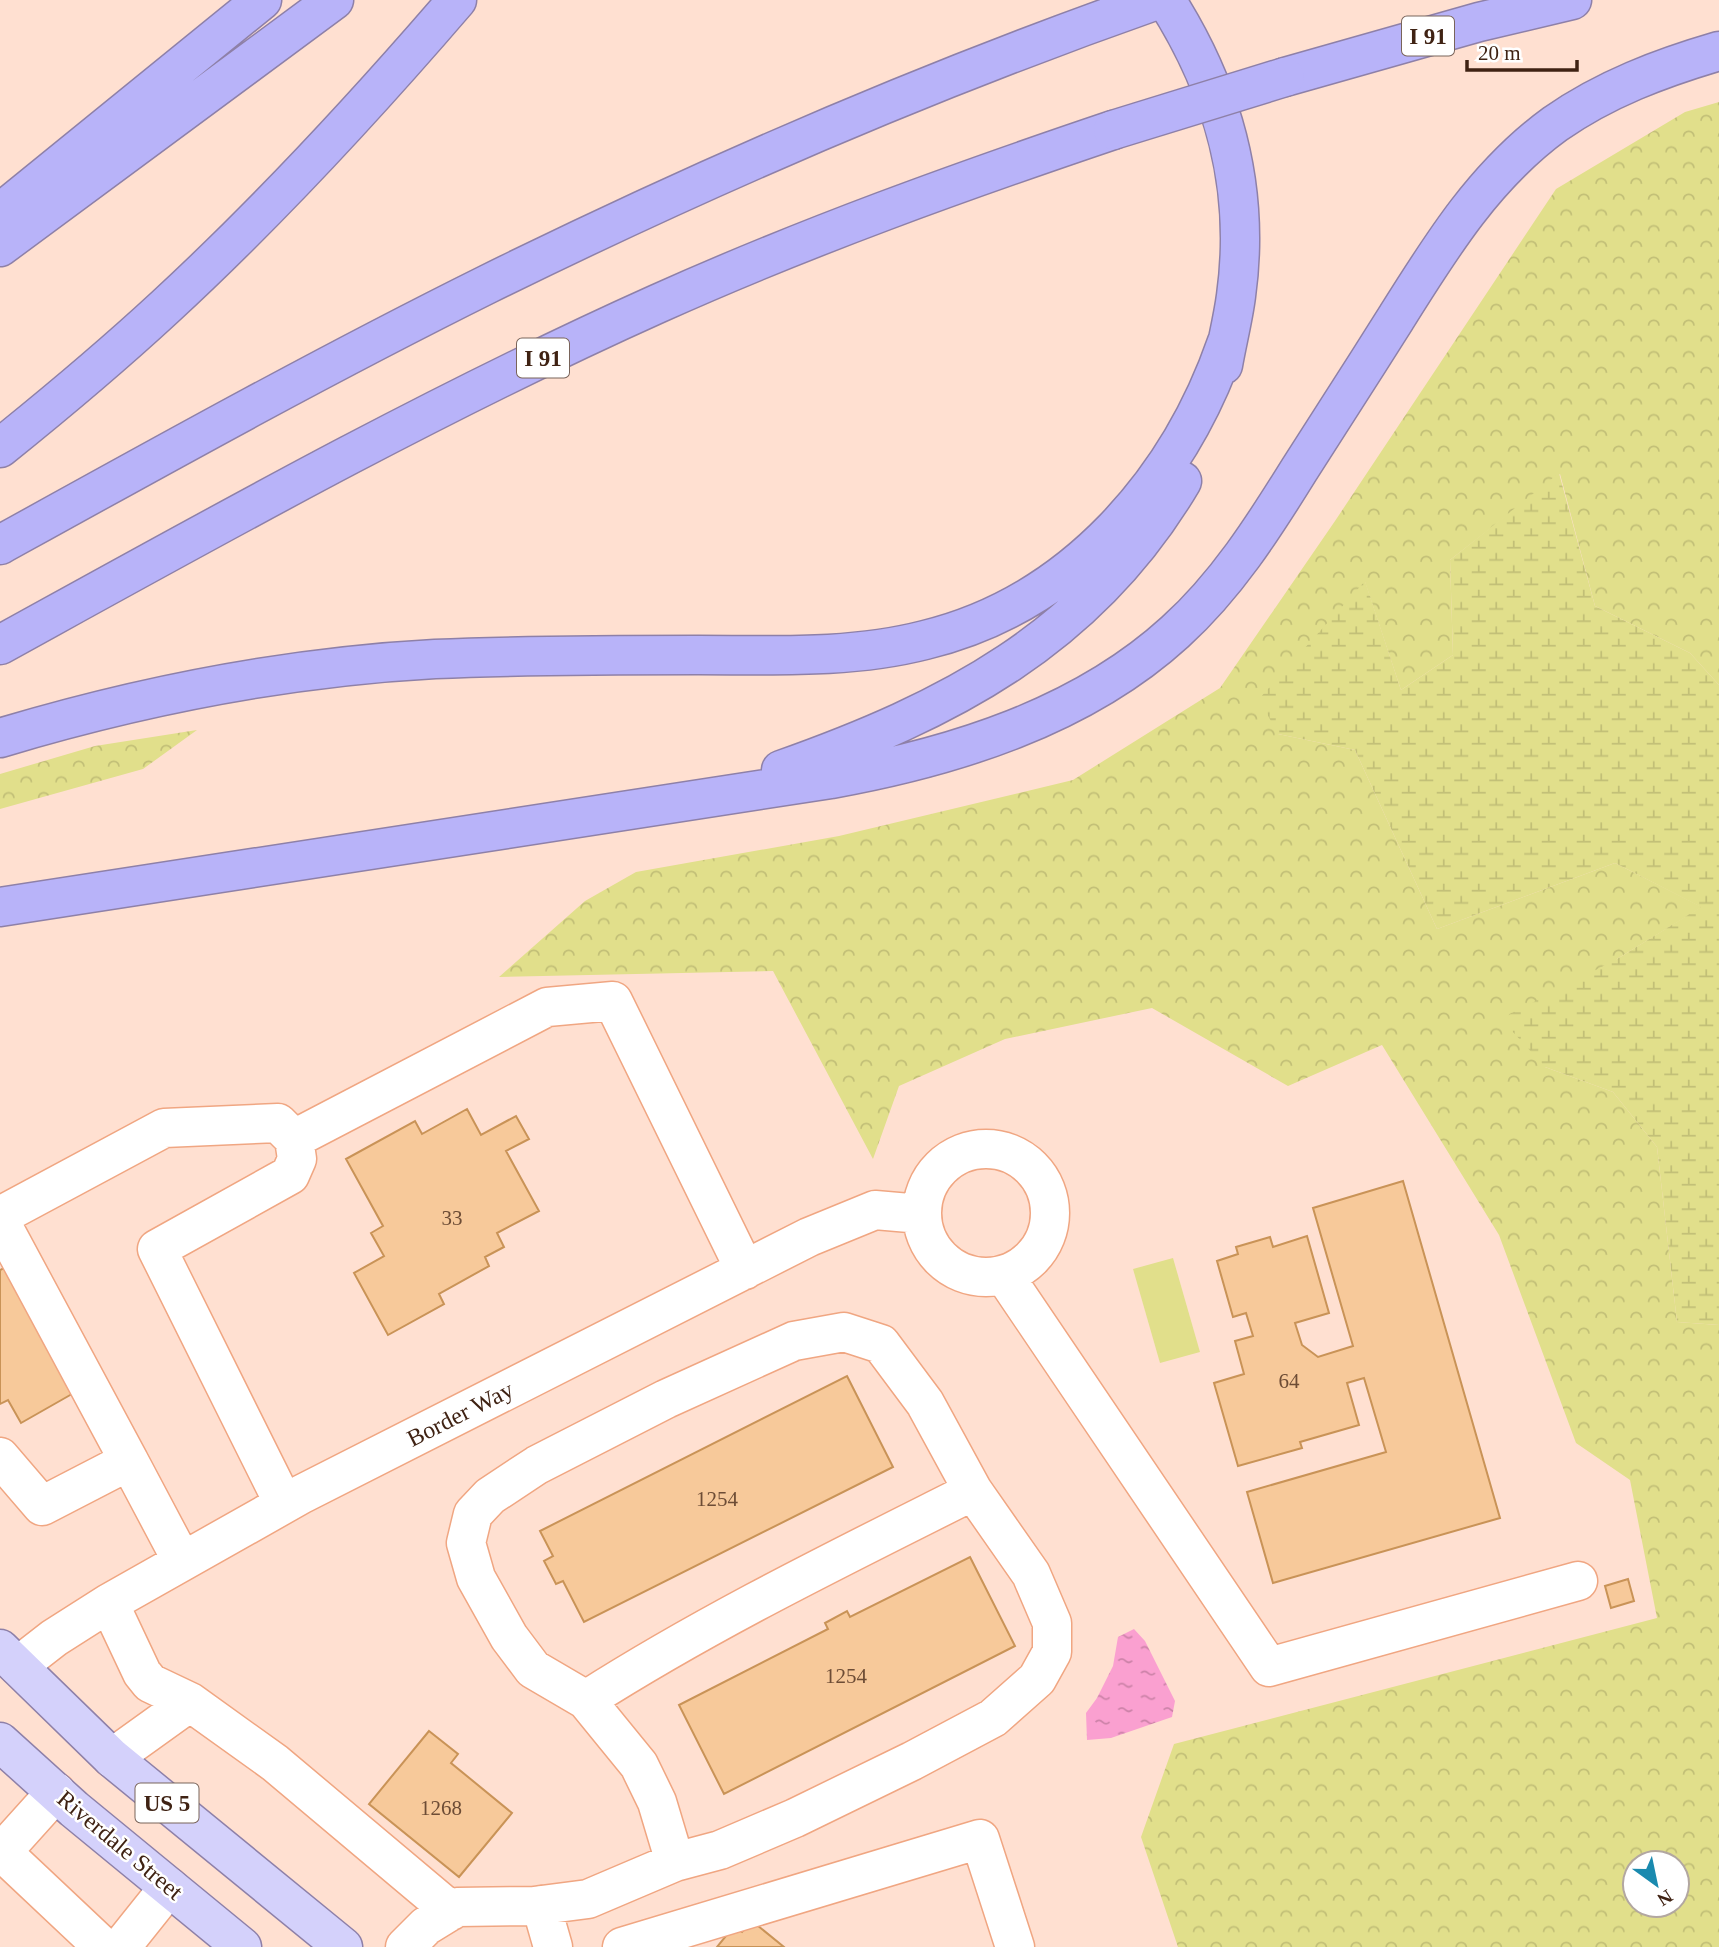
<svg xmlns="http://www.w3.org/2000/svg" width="1719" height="1947" viewBox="0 0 1719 1947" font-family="Georgia,serif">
<defs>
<pattern id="forest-crowns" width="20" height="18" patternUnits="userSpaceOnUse" patternTransform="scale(1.75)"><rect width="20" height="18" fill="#e1df8b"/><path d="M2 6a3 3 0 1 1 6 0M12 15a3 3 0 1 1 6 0" fill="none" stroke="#c2bf77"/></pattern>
<pattern id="wetland-marsh" width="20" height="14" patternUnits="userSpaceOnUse" patternTransform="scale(1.75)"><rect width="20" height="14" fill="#e1df8b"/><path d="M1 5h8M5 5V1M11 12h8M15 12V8" fill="none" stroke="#c2bf77"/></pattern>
<pattern id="water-ripples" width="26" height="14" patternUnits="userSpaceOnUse" patternTransform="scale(1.75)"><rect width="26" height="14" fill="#faa0d0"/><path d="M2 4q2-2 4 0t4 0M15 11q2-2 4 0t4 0" fill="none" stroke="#cc82a8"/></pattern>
</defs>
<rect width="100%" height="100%" fill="#ffe0d1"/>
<path fill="url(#forest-crowns)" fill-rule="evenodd" d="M 1719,102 L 1719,685 L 1690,653 L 1595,606 L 1560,474 L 1450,560 L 1453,655 L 1401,690 L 1365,582 L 1278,734 L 1355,750 L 1437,929 L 1615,863 L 1702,907 L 1617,959 L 1545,1067 L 1613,1092 L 1657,1147 L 1677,1322 L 1719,1325 L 1719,1947 L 1178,1947 L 1141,1837 L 1174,1744 L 1657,1618 L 1630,1480 L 1576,1443 L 1499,1235 L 1382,1045 L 1288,1086 L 1152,1008 L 1005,1039 L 899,1086 L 873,1159 L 773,971 L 499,977 L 585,901 L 636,872 L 839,836 L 1073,780 L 1220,688 L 1335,521 L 1556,189 L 1685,112 ZM 1635,1863 L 1677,1863 L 1677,1905 L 1635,1905 Z
M 197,730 L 143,769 L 0,809 L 0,774 L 95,746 Z"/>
<path fill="url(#wetland-marsh)" d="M 1559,473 L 1595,606 L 1690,653 L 1719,685 L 1719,1325 L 1677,1322 L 1657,1147 L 1613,1092 L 1545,1067 L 1501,1019 L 1617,959 L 1701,907 L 1615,863 L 1437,929 L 1355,750 L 1278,734 L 1259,699 L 1365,581 L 1401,690 L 1453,655 L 1450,560 Z"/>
<path fill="#e1df8b" d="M 1173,1258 L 1200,1352 L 1160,1363 L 1133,1269 Z"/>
<path fill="url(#water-ripples)" d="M 1134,1629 L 1145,1641 L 1175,1701 L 1172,1717 L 1111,1738 L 1087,1740 L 1086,1713 L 1097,1698 L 1113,1666 L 1118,1637 Z"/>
<path fill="#f7c99a" stroke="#c99357" stroke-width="2" d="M 467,1109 L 481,1135 L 516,1116 L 529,1139 L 506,1151 L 539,1211 L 497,1233 L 504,1247 L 485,1257 L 489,1266 L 439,1294 L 444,1304 L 388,1335 L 354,1273 L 384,1256 L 371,1233 L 383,1226 L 346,1159 L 415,1121 L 422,1134 Z
M 1403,1181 L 1500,1518 L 1273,1583 L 1247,1492 L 1386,1452 L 1364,1378 L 1347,1383 L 1359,1425 L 1300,1442 L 1302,1448 L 1238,1466 L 1214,1383 L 1244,1374 L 1235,1341 L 1253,1336 L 1246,1313 L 1233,1317 L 1217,1261 L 1238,1254 L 1236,1247 L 1270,1237 L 1273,1247 L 1307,1236 L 1329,1313 L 1295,1323 L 1302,1345 L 1318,1357 L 1353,1346 L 1313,1208 Z
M 8,1266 L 79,1390 L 21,1423 L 8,1400 L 0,1404 L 0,1270 Z
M 847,1376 L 893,1467 L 584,1622 L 563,1581 L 556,1584 L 544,1561 L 553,1556 L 540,1531 Z
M 970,1557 L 1015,1646 L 724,1794 L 679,1705 L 828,1629 L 825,1623 L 847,1611 L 850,1617 Z
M 1628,1579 L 1634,1601 L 1611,1608 L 1605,1586 Z
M 429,1731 L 458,1754 L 451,1763 L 512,1813 L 459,1877 L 369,1804 Z
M 752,1921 L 784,1947 L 717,1947 L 734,1926 L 742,1932 Z"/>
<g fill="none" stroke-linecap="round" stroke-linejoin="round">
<defs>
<path id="minor" d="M922 1213a64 64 0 1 1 128 0a64 64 0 1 1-128 0Z
M 0,1216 L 164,1128 L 278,1123 L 294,1139
M 0,1221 L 129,1461
M 1004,1275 L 1269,1667 L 1578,1581
M 0,1457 L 42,1506 L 129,1461 L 182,1561
M 284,1504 L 157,1249 L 290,1175 L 297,1159 L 294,1139 L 547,1007 L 613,1001 L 745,1270
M 109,1603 L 142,1673 L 150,1683 L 190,1702 L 275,1763 L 451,1911
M 18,1666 L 54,1638 L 109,1603 L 302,1494 L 809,1237 L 875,1210 L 921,1214
M 112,1758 L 190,1702
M 0,1850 L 103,1947
M 2,1852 L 56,1792
M 675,1862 L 720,1850 L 795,1818 L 912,1761 L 993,1718 L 1037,1679 L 1052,1652 L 1052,1623 L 1031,1574 L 973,1491
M 541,1905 L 553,1947
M 121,1947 L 169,1887
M 405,1947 L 426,1926 L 457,1907 L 534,1906 L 588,1899 L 675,1862 L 657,1802 L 639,1765 L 586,1700 L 533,1669 L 509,1637 L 476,1578 L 466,1543 L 473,1514 L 490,1496 L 537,1465 L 666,1399 L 794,1341 L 844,1332 L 881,1344 L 925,1403 L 973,1491 C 842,1557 710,1621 586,1700
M 622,1947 L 980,1839 L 1015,1947"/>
<path id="major" d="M 0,1649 L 112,1758 L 343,1947
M 0,1742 L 74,1809 L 242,1947"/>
<path id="highway" d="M 1166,0 C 1224,91 1251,188 1236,296 C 1233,319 1227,342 1223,365
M 1285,77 L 1479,22 L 1572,0
M 0,213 L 262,0
M 0,247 L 334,0
M 0,448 C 56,403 112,356 165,307 C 269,211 365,107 457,0
M 0,545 C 161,456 323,366 488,284 C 705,177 929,80 1157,0
M 0,645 C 216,526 432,405 657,304 C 806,237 959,182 1113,130
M 0,738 C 140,696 288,667 435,659 C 523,655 610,655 698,655 C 773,655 851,659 925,640 C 1073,604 1179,481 1227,342
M 781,770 C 948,711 1089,639 1182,481
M 0,907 L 831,779 C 953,757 1082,717 1175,632 C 1226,586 1263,528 1299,470 C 1331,420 1364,369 1396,318 C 1441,246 1485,175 1555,124 C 1605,89 1661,68 1719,51"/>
</defs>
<use href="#minor" stroke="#f0a682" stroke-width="41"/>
<use href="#major" stroke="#8e80a8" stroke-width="41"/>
<use href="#highway" stroke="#8e80a8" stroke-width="41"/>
<use href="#minor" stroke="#fff" stroke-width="38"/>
<use href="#major" stroke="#d4d1fb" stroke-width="38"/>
<use href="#highway" stroke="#b8b3f9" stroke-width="38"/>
<defs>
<path id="highway-bridge" d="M 1113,130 L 1285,77"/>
</defs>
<use href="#highway-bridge" stroke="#8e80a8" stroke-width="41" stroke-linecap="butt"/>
<use href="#highway-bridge" stroke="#b8b3f9" stroke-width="38"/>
</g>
<g text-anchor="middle" stroke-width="5" stroke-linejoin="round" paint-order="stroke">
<g font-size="21" fill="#6d4c35">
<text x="452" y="1225">33</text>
<text x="1289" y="1388">64</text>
<text x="717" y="1506">1254</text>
<text x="846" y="1683">1254</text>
<text x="441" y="1815">1268</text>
</g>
<g fill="#fff" stroke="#79645a" stroke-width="2">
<rect x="1402" y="16.5" width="52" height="39" rx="5"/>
<rect x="517" y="338.5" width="52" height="39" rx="5"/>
<rect x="135.5" y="1783.5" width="63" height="39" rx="5"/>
</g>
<g font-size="23" font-weight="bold" fill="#3f2213">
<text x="1428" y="44">I 91</text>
<text x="543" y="366">I 91</text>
<text x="167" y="1811">US 5</text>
</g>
<g font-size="24" fill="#3f2213" stroke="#fff">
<text transform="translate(460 1414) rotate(-27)" y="8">Border Way</text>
<text transform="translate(120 1845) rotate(40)" y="8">Riverdale Street</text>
</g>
</g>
<g transform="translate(1656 1884) rotate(147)"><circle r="33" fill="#ffffff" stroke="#b2a7a1" stroke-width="2"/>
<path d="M0-5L12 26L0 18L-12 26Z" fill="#1a8aaf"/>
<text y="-10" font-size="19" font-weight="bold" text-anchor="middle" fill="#3f2213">N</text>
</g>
<path d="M1467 60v10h110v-10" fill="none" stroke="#3f2213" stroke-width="3.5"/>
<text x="1478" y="60" font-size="21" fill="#3f2213" stroke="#ffffff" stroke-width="5" paint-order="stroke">20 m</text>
</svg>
